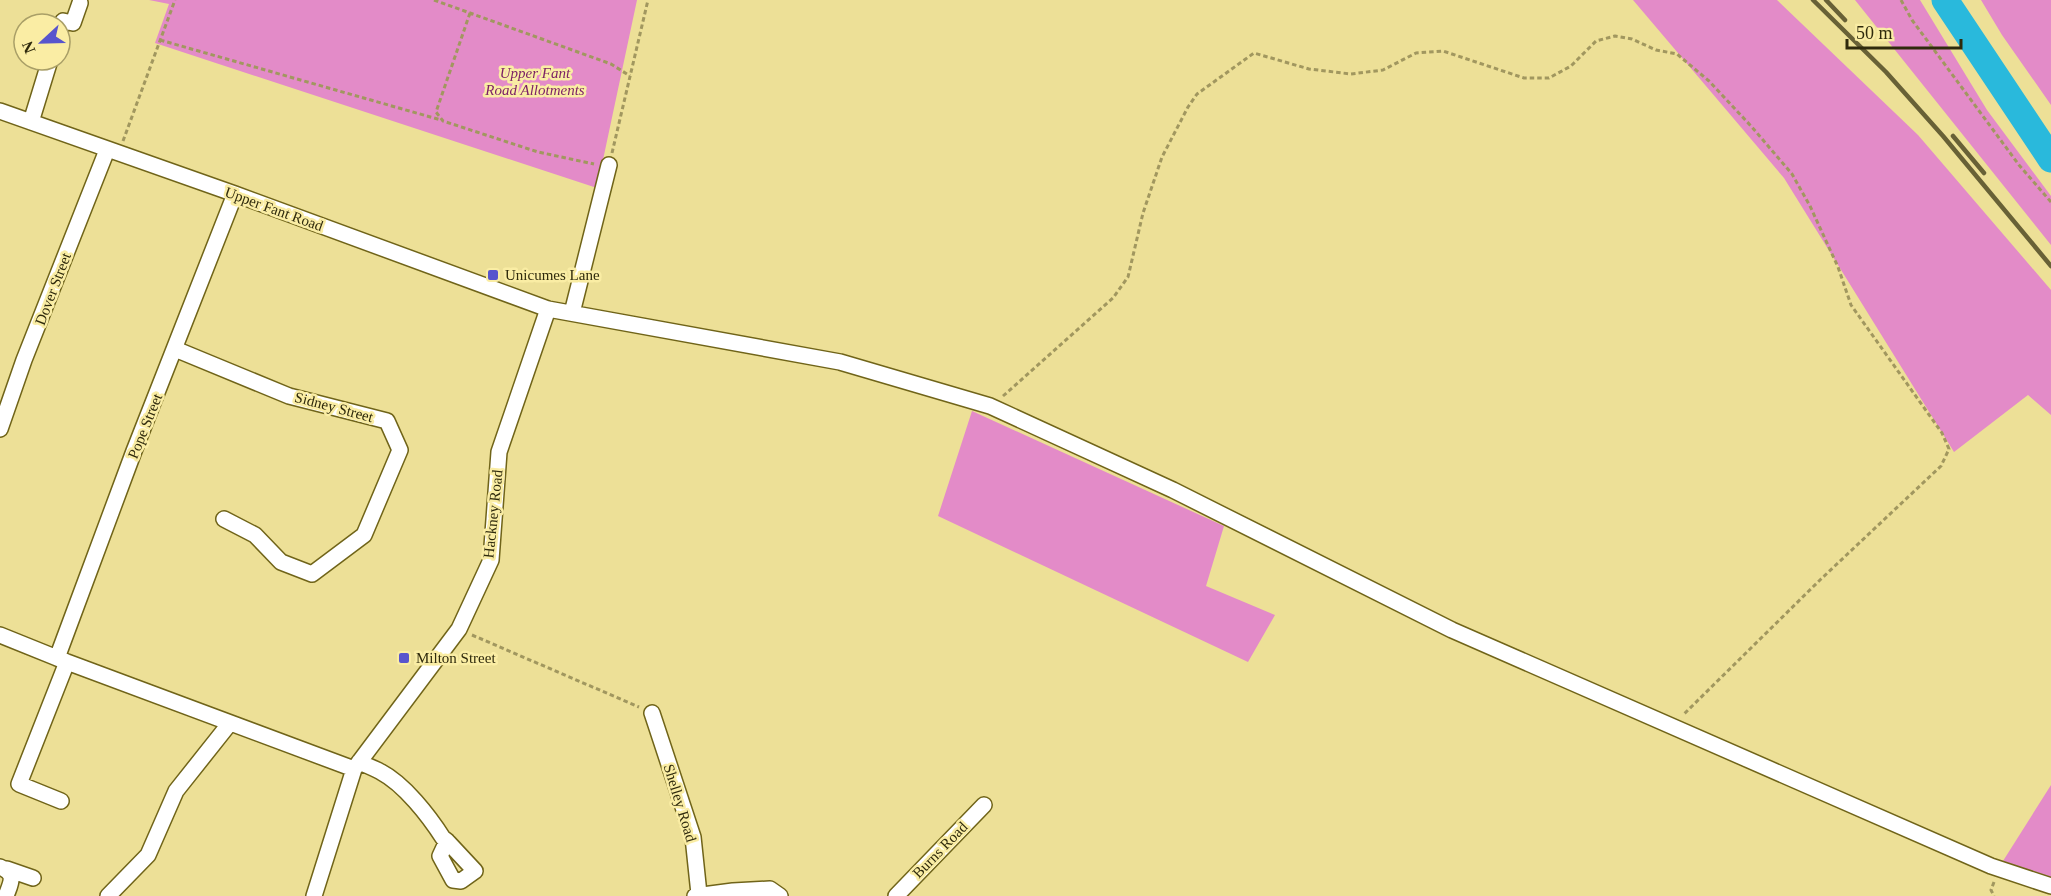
<svg xmlns="http://www.w3.org/2000/svg" width="2051" height="896" viewBox="0 0 2051 896" font-family="'Times New Roman',serif">
<rect width="100%" height="100%" fill="#ede097"/>
<path fill="#e38bc8" d="M 149,0 L 637,0 L 597,188 L 155,43 L 169,4 Z
M 1633,0 L 1777,0 L 1918,135 L 2051,290 L 2051,415 L 2028,395 L 1954,452 L 1784,178 Z
M 1855,0 L 1920,0 L 1987,110 L 2051,196 L 2051,245 Z
M 1981,0 L 2051,0 L 2051,105 L 2002,35 Z
M 972,411 L 1224,526 L 1206,586 L 1275,615 L 1248,662 L 938,516 Z
M 2051,785 L 2051,877 L 2003,861 Z"/>
<g fill="none" stroke-linecap="round" stroke-linejoin="round">
<path stroke="#29b9dc" stroke-width="27" d="M 1945,0 L 2051,159"/>
<defs>
<path id="minor" d="M 60,29 L 63,21 L 73,23 L 80,3
M 0,111 L 235,194 L 548,309 L 840,362 L 990,406 L 1173,490 L 1452,630 L 1991,866 L 2051,886
M 31,122 L 50,60
M 572,313 L 609,165
M 175,349 L 289,396 L 387,421 L 400,450 L 364,535 L 312,574 L 281,562 L 255,535 L 224,519
M 0,429 L 24,360 L 107,150
M 0,635 L 67,662 L 354,769
M 57,658 L 134,451 L 235,194
M 652,713 L 693,837 L 699,894
M 359,762 C 366,765 374,768 381,772 C 404,784 429,816 443,838 L 447,841 L 475,871 L 461,881 L 453,880 L 440,856 L 447,841
M 61,801 L 19,784 L 67,662
M 0,867 C 17,874 11,882 6,896
M 7,869 L 33,878
M 108,896 L 148,855 L 176,791 L 230,723
M 314,896 L 354,769 L 459,629 L 491,560 L 499,452 L 548,309
M 695,896 L 733,891 L 770,889 L 780,896
M 896,896 L 984,805"/>
</defs>
<use href="#minor" stroke="#706419" stroke-width="18"/>
<path stroke="#a1975f" stroke-width="3" stroke-dasharray="4.5 3" stroke-linecap="butt" d="M 434,0 L 611,64 L 630,76
M 1901,0 L 1912,20 L 2019,165 L 2051,202
M 470,13 L 436,112 L 443,121 L 538,152 L 594,164
M 160,40 L 441,120
M 123,141 L 175,0
M 612,153 L 648,0
M 1003,396 L 1113,298 L 1128,277 L 1143,213 L 1162,157 L 1188,107 L 1197,94 L 1254,53 L 1309,69 L 1351,74 L 1383,70 L 1416,53 L 1443,51 L 1524,78 L 1549,78 L 1571,66 L 1596,41 L 1615,36 L 1632,39 L 1656,50 L 1677,54 L 1709,81 L 1751,126 L 1792,174 L 1810,206 L 1838,267 L 1851,305 L 1942,433 L 1949,449 L 1941,466 L 1821,579 L 1683,715
M 472,635 L 639,707
M 1994,882 L 1991,890 L 1994,896"/>
<use href="#minor" stroke="#fff" stroke-width="15"/>
<path stroke="#686136" stroke-width="4.5" d="M 1813,0 L 1886,72 L 1943,136 L 2051,266
M 1826,0 L 1845,20
M 1953,136 L 1984,173"/>
</g>
<g fill="#5855cd" stroke="#faeda4" stroke-width="2">
<rect x="487" y="269" width="12" height="12" rx="3"/>
<rect x="398" y="652" width="12" height="12" rx="3"/>
</g>
<g text-anchor="middle" stroke-width="5" stroke-linejoin="round" paint-order="stroke">
<g font-size="15" font-style="italic" fill="#7b1f65" stroke="#faeda4">
<text x="535" y="78">Upper Fant<tspan x="535" dy="17">Road Allotments</tspan></text>
</g>
<g font-size="15" fill="#2f2a0c" stroke="#faeda4">
<text transform="translate(274 209) rotate(20)" y="5">Upper Fant Road</text>
<text transform="translate(53 289) rotate(-69)" y="5">Dover Street</text>
<text transform="translate(334 407) rotate(15)" y="5">Sidney Street</text>
<text transform="translate(145 426) rotate(-68)" y="5">Pope Street</text>
<text transform="translate(493 514) rotate(-84)" y="5">Hackney Road</text>
<text transform="translate(680 803) rotate(73)" y="5">Shelley Road</text>
<text transform="translate(940 850) rotate(-46)" y="5">Burns Road</text>
</g>
<g font-size="15" fill="#2f2a0c" stroke="#faeda4" text-anchor="start">
<text x="505" y="280">Unicumes Lane</text>
<text x="416" y="663">Milton Street</text>
</g>
</g>
<g transform="translate(42 42) rotate(248)"><circle r="28" fill="#faeda4" stroke="#a99f67" stroke-width="1.5"/>
<path d="M0-4.5L10 22L0 15L-10 22Z" fill="#5855cd"/>
<text y="-9" font-size="16" font-weight="bold" text-anchor="middle" fill="#2f2a0c">N</text>
</g>
<path d="M1847 39v9h114v-9" fill="none" stroke="#2f2a0c" stroke-width="3"/>
<text x="1856" y="39" font-size="18" fill="#2f2a0c" stroke="#faeda4" stroke-width="4.5" paint-order="stroke">50 m</text>
</svg>
